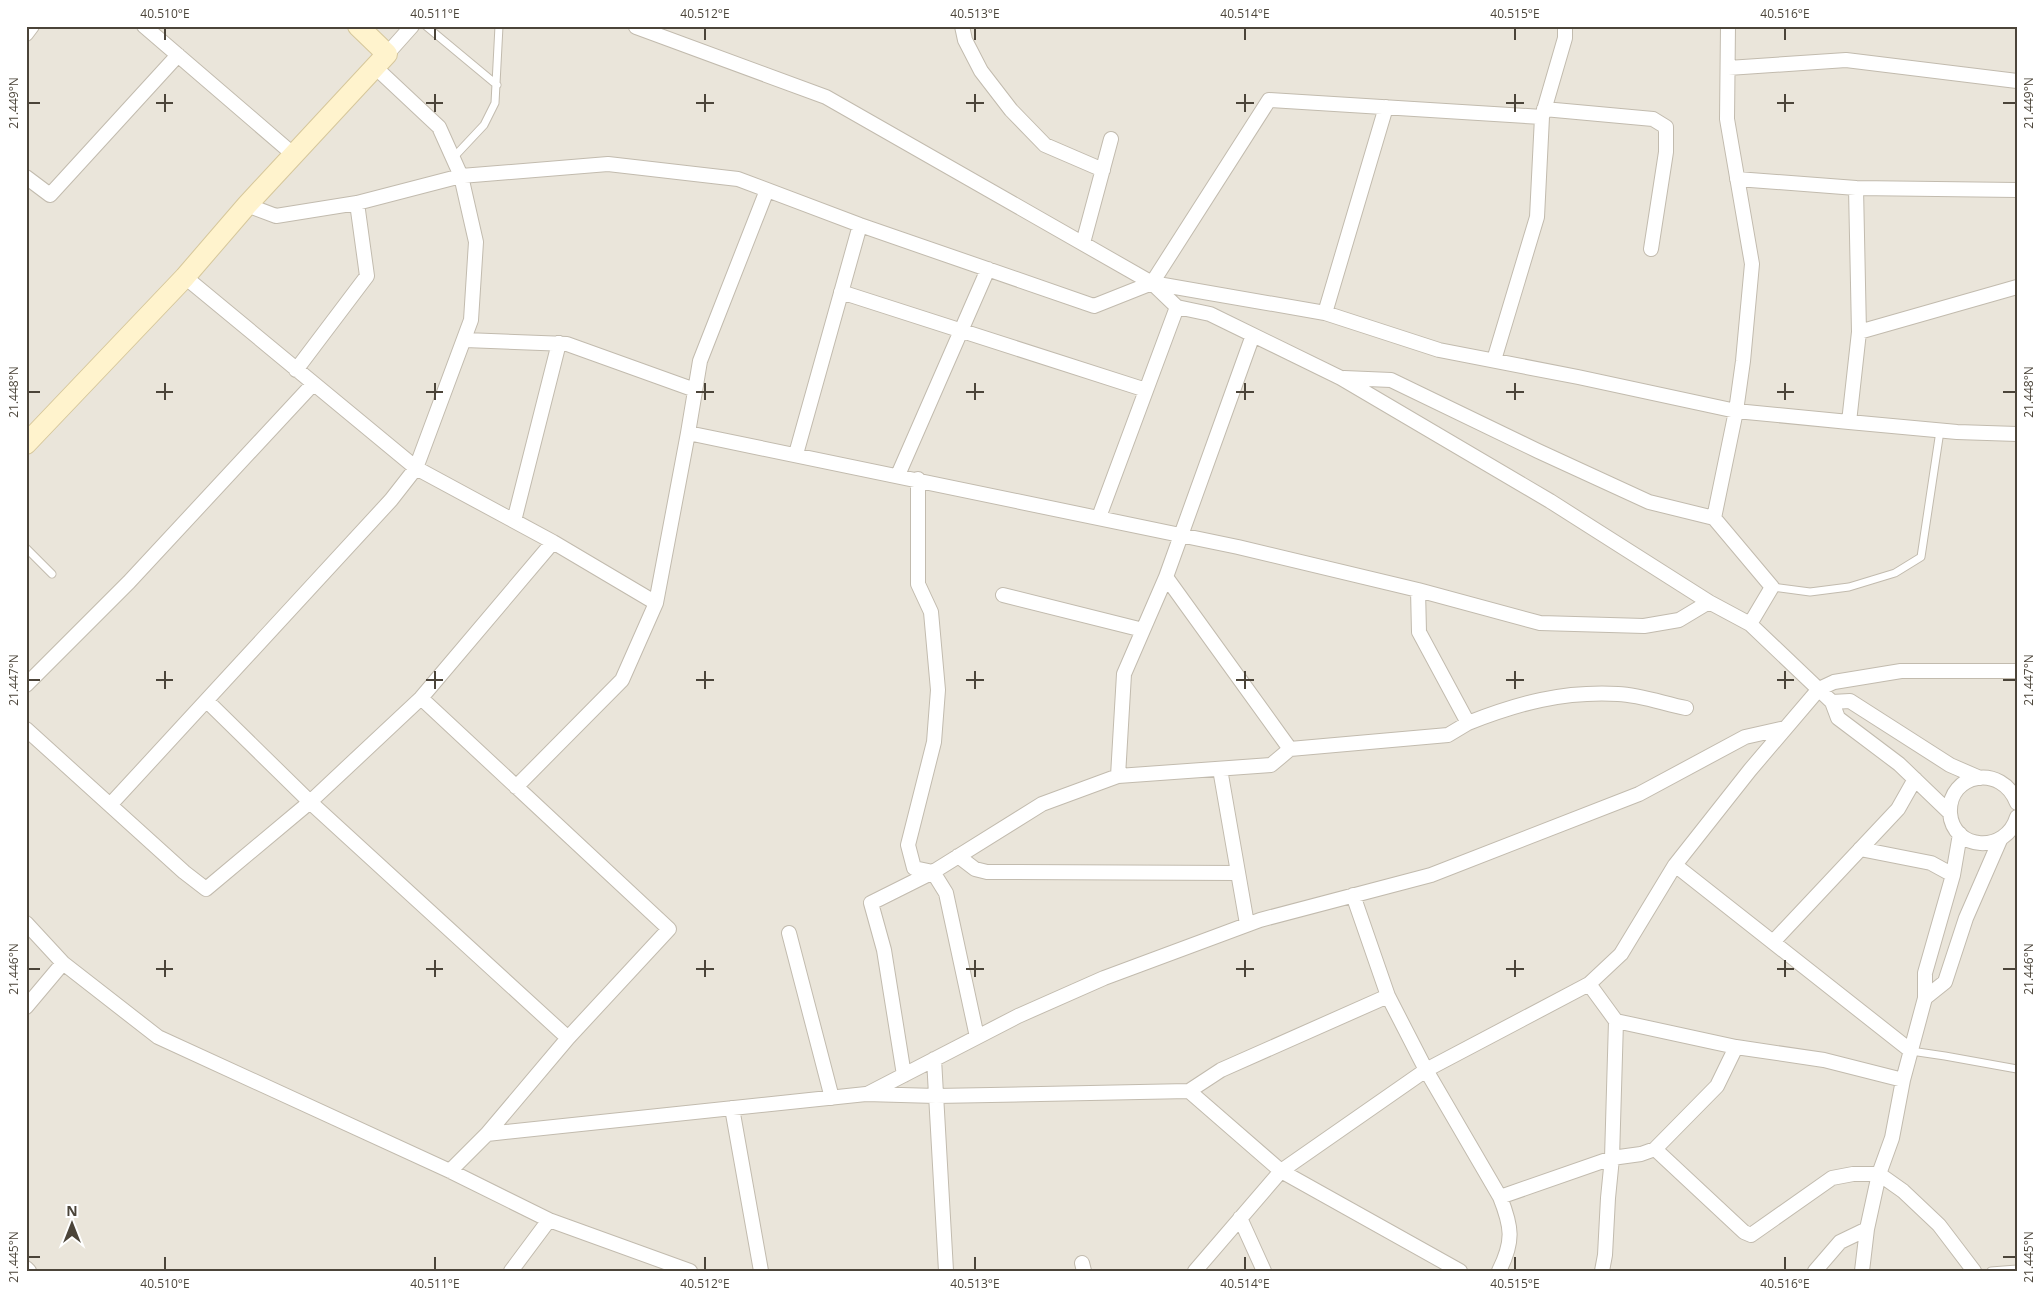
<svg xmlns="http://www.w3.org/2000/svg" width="2043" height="1297" viewBox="0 0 2043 1297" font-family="'Open Sans',sans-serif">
<rect width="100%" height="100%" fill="#f6f3ec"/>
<path fill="#eae5da" d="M 26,26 L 2017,26 L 2017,1271 L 26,1271 Z"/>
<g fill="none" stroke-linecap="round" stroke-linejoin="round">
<defs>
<path id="lane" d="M 426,26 L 497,85
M 453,158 L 484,125 L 495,103 L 499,26
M 26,548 L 52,574
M 1772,587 L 1810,592 L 1849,587 L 1895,573 L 1921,557 L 1940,431
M 1911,1051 L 1945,1056 L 2017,1069
M 1991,1271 L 2017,1269"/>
<path id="street" d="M 144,26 L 294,155
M 962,26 L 965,40 L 981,71 L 1011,110 L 1045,145 L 1103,170
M 636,27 L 826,97 L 1152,283 L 1177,307 L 1210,314 L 1341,378 L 1550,501 L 1709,602 L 1750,624 L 1832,702 L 1838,718 L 1899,764 L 1950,813
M 26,34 L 32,26
M 387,54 L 412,26
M 375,67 L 439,127 L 461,176 L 608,164 L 738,179 L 860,225 L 1094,306 L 1152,283 L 1325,313 L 1439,350 L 1578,377 L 1736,411 L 1849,422 L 1859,332 L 1856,188 L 1737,179
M 1728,68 L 1846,60 L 2017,81
M 1544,109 L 1653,119 L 1666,127 L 1666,152 L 1651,249
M 26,177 L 50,195 L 178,55
M 1856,188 L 2017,190
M 767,190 L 700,361 L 688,433 L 1238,547 L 1418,590 L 1540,623 L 1644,626 L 1679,620 L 1709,602
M 1083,243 L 1111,139
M 185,277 L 416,468 L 553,542 L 656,603
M 1152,283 L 1269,100 L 1542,117 L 1565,38 L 1565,26
M 841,292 L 1146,390
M 1325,313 L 1386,107
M 1859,332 L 2017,287
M 1253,335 L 1166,577 L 1290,749 L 1448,735 L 1468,723
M 465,340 L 567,344 L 695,390
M 1494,360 L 1537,217 L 1542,117
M 296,370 L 367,276 L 357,203
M 1344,378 L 1391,380 L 1538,451 L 1649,502 L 1714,518 L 1772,587 L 1750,624
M 1849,422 L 1957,432 L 2017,434
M 796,454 L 860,225
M 898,475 L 988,269
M 918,479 L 918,584 L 931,612 L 938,690 L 934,742 L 908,845 L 914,868 L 933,872 L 1042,804 L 1118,776 L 1124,674 L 1166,577
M 1099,517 L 1177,307
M 1714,518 L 1736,411 L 1743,361 L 1752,264 L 1727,119 L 1728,26
M 514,521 L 559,343
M 553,542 L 421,698 L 310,802 L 568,1038
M 1418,590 L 1419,632 L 1468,723 C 1519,703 1563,691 1618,694 C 1641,695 1665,704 1686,708
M 1003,595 L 1143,630
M 26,685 L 129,582 L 313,384
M 421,698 L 669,929 L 568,1038 L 487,1134 L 450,1171
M 1832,702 L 1850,701 L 1950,765 L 1980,778
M 26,729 L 184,872 L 206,889 L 310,802 L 207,701
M 1220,769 L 1247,924
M 1118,776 L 1271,765 L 1290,749
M 516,787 L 622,680 L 656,603 L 688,433
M 2017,803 C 2002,763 1948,773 1950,813 C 1953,851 2006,854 2017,817
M 110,805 L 391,500 L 416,468 L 471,320 L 476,242 L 461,176 L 357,203 L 276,216 L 247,205
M 1860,849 L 1931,863 L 1953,875
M 958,856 L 975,869 L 987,872 L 1238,873
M 1675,865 L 1911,1051
M 1353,895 L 1388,996 L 1426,1070 L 1500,1197 L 1612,1158 L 1641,1154 L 1655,1149 L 1717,1086 L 1736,1047 L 1824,1060 L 1903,1080
M 26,923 L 63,963 L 158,1037 L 450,1171 L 549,1220 L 690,1271
M 789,933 L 832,1098
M 1773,942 L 1898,809 L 1915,779
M 1589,984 L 1616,1021 L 1736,1047
M 1925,998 L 1945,982 L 1966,918 L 2000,840
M 26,1007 L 63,963
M 934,1059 L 946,1271
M 904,1075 L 884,950 L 871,903 L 933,872 L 946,893 L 977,1037
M 1189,1091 L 1221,1070 L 1388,996
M 869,1093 L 1018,1016 L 1104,978 L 1260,920 L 1431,875 L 1639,794 L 1745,737 L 1785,728
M 732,1108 L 761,1271
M 487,1134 L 866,1094 L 936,1096 L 1189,1091 L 1281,1171 L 1460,1271
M 1655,1149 L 1744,1232 L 1751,1235 L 1832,1178 L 1853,1174 L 1879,1174 L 1903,1191 L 1939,1225 L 1974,1271
M 1240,1218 L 1264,1271
M 1082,1263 L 1084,1271
M 26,1268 L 29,1271
M 511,1271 L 549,1220
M 1195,1271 L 1281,1171 L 1426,1070 L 1589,984 L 1621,954 L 1675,865 L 1750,770 L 1819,689 L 1834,682 L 1901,671 L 2017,671
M 1499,1271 C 1514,1241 1512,1227 1500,1197
M 1602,1271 L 1605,1255 L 1608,1198 L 1612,1158 L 1616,1021
M 1815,1271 L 1840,1242 L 1867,1229
M 1862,1271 L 1867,1229 L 1879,1174 L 1892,1138 L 1903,1080 L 1925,998 L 1925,973 L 1953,875 L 1960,834"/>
<path id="secondary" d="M 26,444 L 185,277 L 247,205 L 387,54 L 358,26"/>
</defs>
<use href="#lane" stroke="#c2bbae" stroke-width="9"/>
<use href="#street" stroke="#c2bbae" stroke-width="16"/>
<use href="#secondary" stroke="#d6c79b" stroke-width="22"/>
<use href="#lane" stroke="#fff" stroke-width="7"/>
<use href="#street" stroke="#fff" stroke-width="14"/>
<use href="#secondary" stroke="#fff3cd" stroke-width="20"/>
</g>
<path fill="none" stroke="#4b4439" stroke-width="2" d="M 165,28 L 165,40M 435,28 L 435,40M 705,28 L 705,40M 975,28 L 975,40M 1245,28 L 1245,40M 1515,28 L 1515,40M 1785,28 L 1785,40M 165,94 L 165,112M 435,94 L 435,112M 705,94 L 705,112M 975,94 L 975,112M 1245,94 L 1245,112M 1515,94 L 1515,112M 1785,94 L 1785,112M 28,103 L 40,103M 156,103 L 173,103M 426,103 L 443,103M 696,103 L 714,103M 966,103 L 984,103M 1236,103 L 1254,103M 1506,103 L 1524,103M 1777,103 L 1794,103M 2003,103 L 2016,103M 165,383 L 165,400M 435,383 L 435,400M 705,383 L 705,400M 975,383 L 975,400M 1245,383 L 1245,400M 1515,383 L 1515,400M 1785,383 L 1785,400M 28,392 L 40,392M 156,392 L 173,392M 426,392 L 443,392M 696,392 L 714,392M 966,392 L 984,392M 1236,392 L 1254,392M 1506,392 L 1524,392M 1777,392 L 1794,392M 2003,392 L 2016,392M 165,671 L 165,689M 435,671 L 435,689M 705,671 L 705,689M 975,671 L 975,689M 1245,671 L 1245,689M 1515,671 L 1515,689M 1785,671 L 1785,689M 28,680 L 40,680M 156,680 L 173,680M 426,680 L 443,680M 696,680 L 714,680M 966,680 L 984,680M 1236,680 L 1254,680M 1506,680 L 1524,680M 1777,680 L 1794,680M 2003,680 L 2016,680M 165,960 L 165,977M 435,960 L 435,977M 705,960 L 705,977M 975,960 L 975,977M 1245,960 L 1245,977M 1515,960 L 1515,977M 1785,960 L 1785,977M 28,969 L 40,969M 156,969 L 173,969M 426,969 L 443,969M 696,969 L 714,969M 966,969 L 984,969M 1236,969 L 1254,969M 1506,969 L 1524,969M 1777,969 L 1794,969M 2003,969 L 2016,969M 28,1257 L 40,1257M 165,1257 L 165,1270M 435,1257 L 435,1270M 705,1257 L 705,1270M 975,1257 L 975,1270M 1245,1257 L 1245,1270M 1515,1257 L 1515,1270M 1785,1257 L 1785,1270M 2003,1257 L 2016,1257"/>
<rect width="2043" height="1297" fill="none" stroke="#ffffff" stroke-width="55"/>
<g transform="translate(72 1224)" stroke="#ffffff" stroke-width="4" paint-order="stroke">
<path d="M0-4L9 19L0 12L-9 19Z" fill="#4b4439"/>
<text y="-8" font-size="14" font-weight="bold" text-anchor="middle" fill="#4b4439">N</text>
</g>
<rect x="28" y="28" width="1988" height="1242" fill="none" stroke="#4b4439" stroke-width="2"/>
<g font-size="12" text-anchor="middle" fill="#4b4439">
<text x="165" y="18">40.510°E</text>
<text x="435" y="18">40.511°E</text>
<text x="705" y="18">40.512°E</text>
<text x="975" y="18">40.513°E</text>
<text x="1245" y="18">40.514°E</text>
<text x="1515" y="18">40.515°E</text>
<text x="1785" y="18">40.516°E</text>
<text transform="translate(14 103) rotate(-90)" y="4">21.449°N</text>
<text transform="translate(2029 103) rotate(-90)" y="4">21.449°N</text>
<text transform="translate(14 392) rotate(-90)" y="4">21.448°N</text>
<text transform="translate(2029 392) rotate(-90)" y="4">21.448°N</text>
<text transform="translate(14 680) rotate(-90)" y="4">21.447°N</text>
<text transform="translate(2029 680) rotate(-90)" y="4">21.447°N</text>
<text transform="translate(14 969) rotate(-90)" y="4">21.446°N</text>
<text transform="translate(2029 969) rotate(-90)" y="4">21.446°N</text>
<text transform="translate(14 1257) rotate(-90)" y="4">21.445°N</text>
<text transform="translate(2029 1257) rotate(-90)" y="4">21.445°N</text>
<text x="165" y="1288">40.510°E</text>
<text x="435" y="1288">40.511°E</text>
<text x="705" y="1288">40.512°E</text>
<text x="975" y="1288">40.513°E</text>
<text x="1245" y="1288">40.514°E</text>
<text x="1515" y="1288">40.515°E</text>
<text x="1785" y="1288">40.516°E</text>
</g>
</svg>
